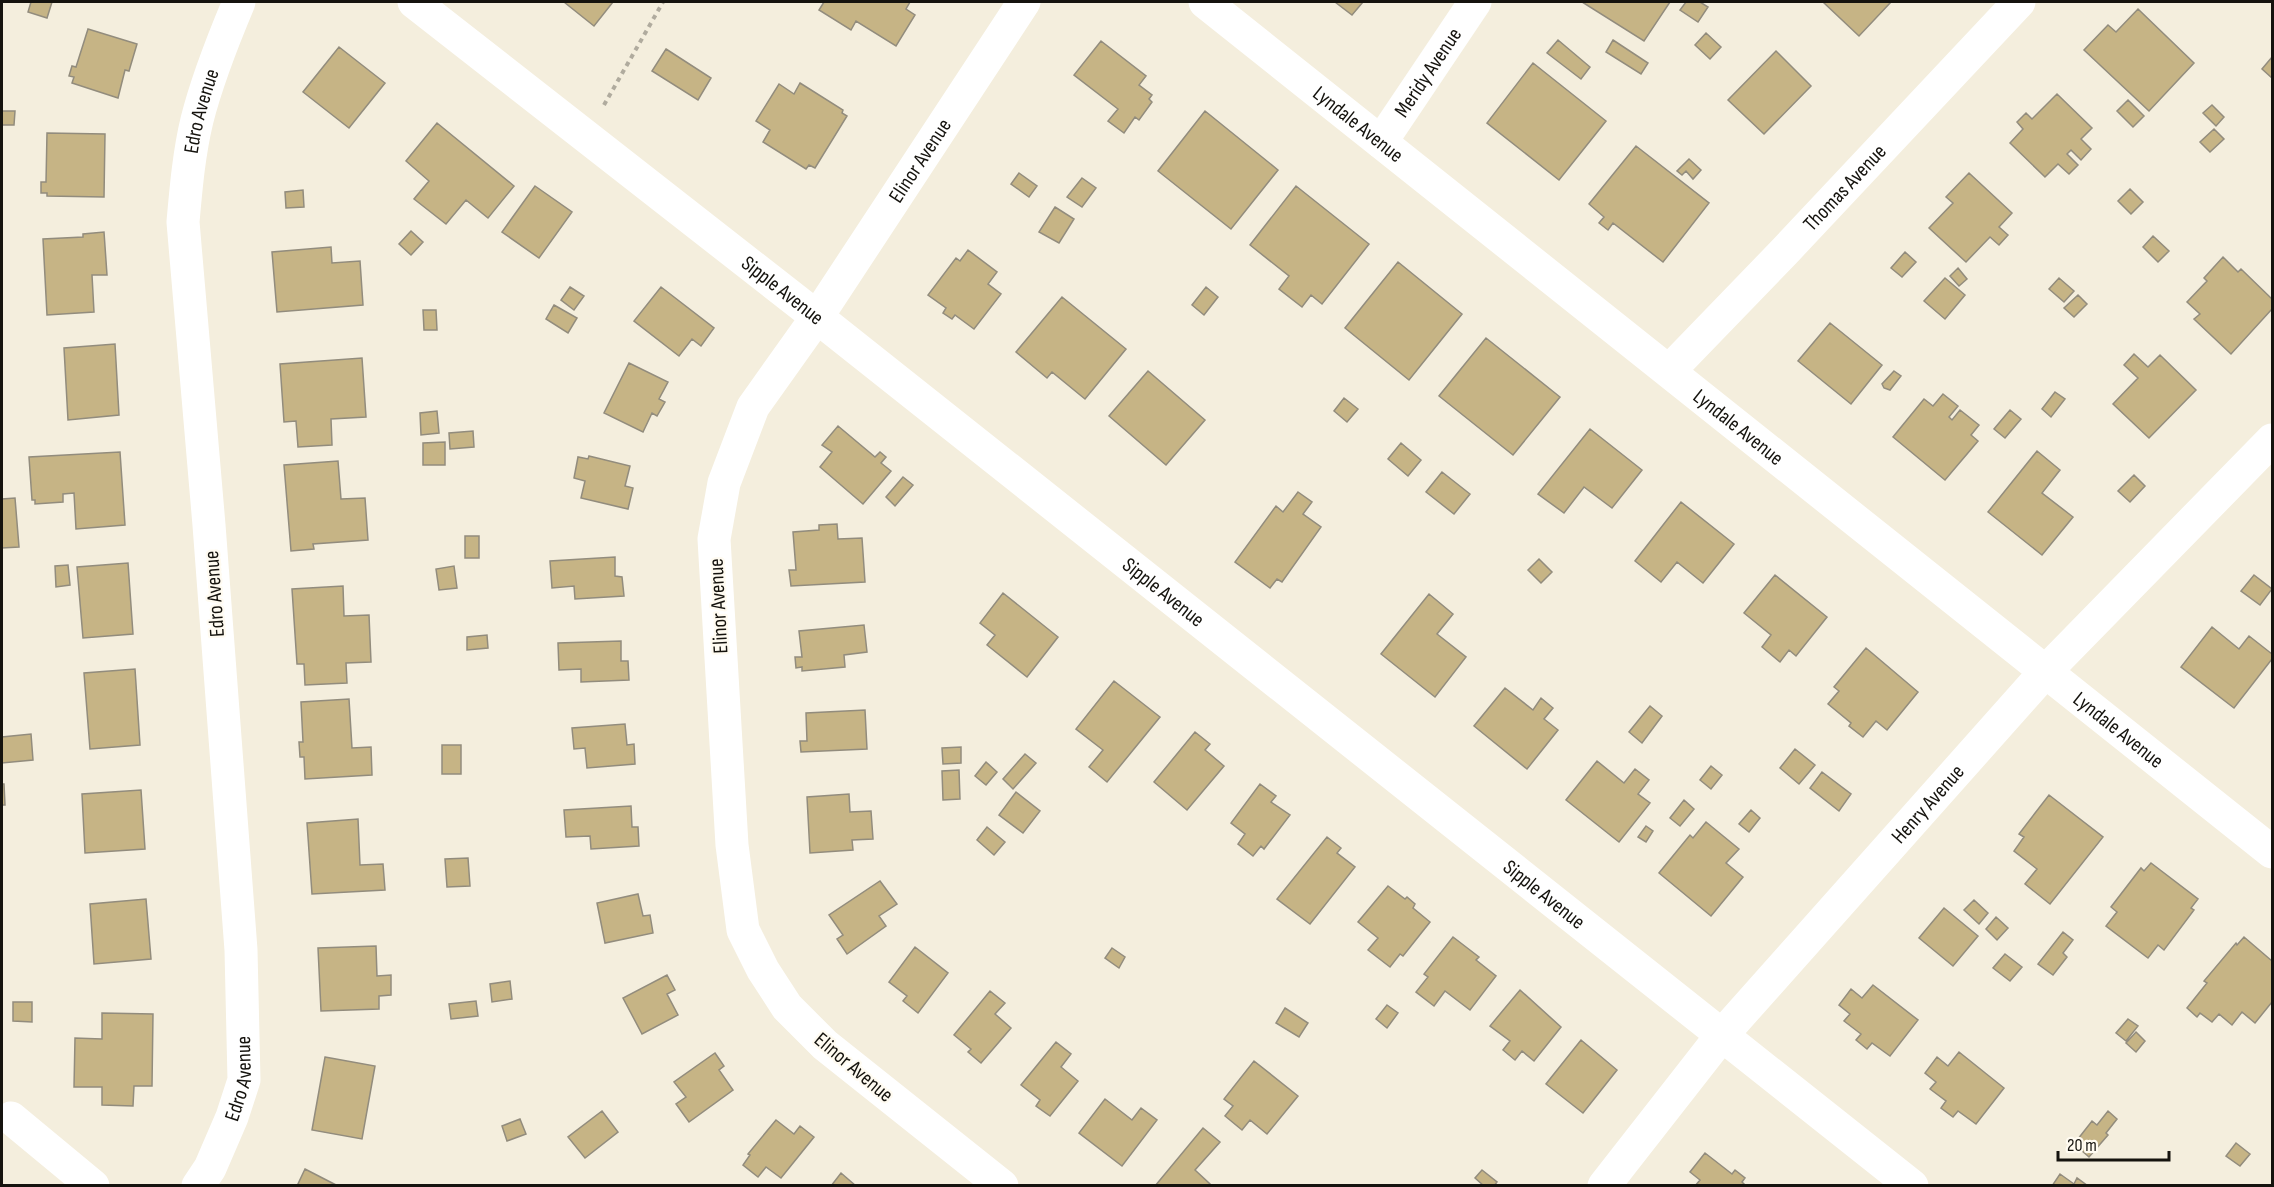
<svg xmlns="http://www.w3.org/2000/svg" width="2274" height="1187" viewBox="0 0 2274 1187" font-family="'Sofia Sans Condensed',sans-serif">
<rect width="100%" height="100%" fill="#f4eedd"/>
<path fill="#c6b485" stroke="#928c7d" stroke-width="1.5" d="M 31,2 L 52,2 L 47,18 L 28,12 Z
M 564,2 L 613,2 L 594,26 Z
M 824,2 L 910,2 L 906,9 L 915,15 L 896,46 L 856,21 L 851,30 L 819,10 Z
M 1335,2 L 1363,2 L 1352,15 Z
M 1582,2 L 1670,2 L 1644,41 Z
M 1686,2 L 1700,2 L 1708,7 L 1698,22 L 1680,10 Z
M 1823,2 L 1891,2 L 1859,36 Z
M 2138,9 L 2194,63 L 2149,111 L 2084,50 L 2108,25 L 2116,32 Z
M 88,29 L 137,44 L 129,71 L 125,70 L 118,98 L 72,83 L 74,77 L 69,76 L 72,66 L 76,67 Z
M 1706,33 L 1721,47 L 1710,59 L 1695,45 Z
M 1558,40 L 1590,67 L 1581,79 L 1547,53 Z
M 1613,40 L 1648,63 L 1641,74 L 1606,52 Z
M 1101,41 L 1146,76 L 1139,85 L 1152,95 L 1149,99 L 1152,102 L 1139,120 L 1135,117 L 1124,133 L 1108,121 L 1118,109 L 1074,75 Z
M 339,47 L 385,83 L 349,128 L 303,92 Z
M 666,49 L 711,78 L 698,100 L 652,71 Z
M 1776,51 L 1811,86 L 1764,134 L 1728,100 Z
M 2272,57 L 2272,78 L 2262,69 Z
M 1533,63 L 1606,121 L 1559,180 L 1487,123 Z
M 800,83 L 843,110 L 842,113 L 847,116 L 815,168 L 809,165 L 806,169 L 763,142 L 770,130 L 756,121 L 779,84 L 794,94 Z
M 2057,94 L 2092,128 L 2081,139 L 2091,149 L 2081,160 L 2071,150 L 2067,154 L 2078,165 L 2069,174 L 2058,164 L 2045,177 L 2010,143 L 2023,129 L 2017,122 L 2026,113 L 2032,119 Z
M 2128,100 L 2144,116 L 2133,127 L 2117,111 Z
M 2212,105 L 2224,117 L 2216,126 L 2203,113 Z
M 2,111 L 15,111 L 14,125 L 2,125 Z
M 1205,111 L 1278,170 L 1231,229 L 1158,171 Z
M 437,123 L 514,186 L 488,218 L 466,200 L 446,224 L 414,199 L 429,181 L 406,161 Z
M 2214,129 L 2224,139 L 2210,152 L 2200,142 Z
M 47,133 L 105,134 L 104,197 L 47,196 L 47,193 L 41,193 L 41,182 L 46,182 Z
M 1636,146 L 1709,203 L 1663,262 L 1613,223 L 1608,230 L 1599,223 L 1604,217 L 1589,204 Z
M 1689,159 L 1701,170 L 1693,179 L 1686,171 L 1682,175 L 1677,171 Z
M 1019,173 L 1037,186 L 1029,197 L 1011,184 Z
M 1969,173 L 2012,213 L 1999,227 L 2008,235 L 1999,245 L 1990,237 L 1966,262 L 1929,228 L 1953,203 L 1946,197 Z
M 1082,178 L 1096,188 L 1082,207 L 1067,197 Z
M 535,186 L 572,212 L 539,258 L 502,232 Z
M 1296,186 L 1369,244 L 1322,304 L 1311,295 L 1302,307 L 1279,289 L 1289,276 L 1250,245 Z
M 2130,189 L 2143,202 L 2131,214 L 2118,201 Z
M 303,190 L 304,207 L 286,208 L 285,192 Z
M 1055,207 L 1074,219 L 1059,243 L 1039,232 Z
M 411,231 L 423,242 L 411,255 L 399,244 Z
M 104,232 L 107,275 L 92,275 L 94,312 L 47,315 L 43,239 L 83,237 L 83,234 Z
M 2153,236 L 2169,251 L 2158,262 L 2143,247 Z
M 331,247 L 332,263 L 360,261 L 363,305 L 277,312 L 272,252 Z
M 968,250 L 997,272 L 988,284 L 1001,294 L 974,329 L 955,315 L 952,319 L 943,313 L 946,308 L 928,295 L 956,258 L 960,261 Z
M 1905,252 L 1916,262 L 1902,277 L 1891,268 Z
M 2223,257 L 2238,272 L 2241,269 L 2272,299 L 2272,309 L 2231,354 L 2194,319 L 2200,314 L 2187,302 L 2207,281 L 2204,278 Z
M 1398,262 L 1462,314 L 1409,380 L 1345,328 Z
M 1958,268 L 1967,279 L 1959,286 L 1950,276 Z
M 1945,278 L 1965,295 L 1945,319 L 1924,301 Z
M 2059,278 L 2074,291 L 2064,302 L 2049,289 Z
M 570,287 L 584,296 L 574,310 L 561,300 Z
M 661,287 L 714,328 L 701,346 L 692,339 L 679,356 L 634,321 Z
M 1206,287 L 1218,297 L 1204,315 L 1192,305 Z
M 2078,295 L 2087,304 L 2074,317 L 2064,308 Z
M 1062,297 L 1126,349 L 1085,399 L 1052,372 L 1047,378 L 1016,352 Z
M 554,305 L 577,318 L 568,333 L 546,319 Z
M 423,310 L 436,310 L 437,330 L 424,330 Z
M 1830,323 L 1882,365 L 1851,404 L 1798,361 Z
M 1486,338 L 1560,397 L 1513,455 L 1439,396 Z
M 115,344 L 119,415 L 68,420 L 64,348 Z
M 2134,354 L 2148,367 L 2160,355 L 2196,390 L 2149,438 L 2113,404 L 2138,378 L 2124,365 Z
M 362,358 L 366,417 L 331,419 L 332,445 L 298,447 L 296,421 L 284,422 L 280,364 Z
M 629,363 L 668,382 L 659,399 L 665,402 L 657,416 L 652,413 L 643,432 L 604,413 Z
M 1148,371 L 1205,420 L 1166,465 L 1109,416 Z
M 1894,371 L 1901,376 L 1890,390 L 1884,388 L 1882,384 Z
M 2055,392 L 2065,399 L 2051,417 L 2042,409 Z
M 1943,394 L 1958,406 L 1949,417 L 1952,420 L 1960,410 L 1979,425 L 1971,435 L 1978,441 L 1945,480 L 1893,437 L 1924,399 L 1933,406 Z
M 1344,398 L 1358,409 L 1347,422 L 1334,411 Z
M 2010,410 L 2021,419 L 2005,438 L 1994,429 Z
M 437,411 L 439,433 L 421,435 L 420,413 Z
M 838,426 L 875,457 L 880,452 L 886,457 L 881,463 L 891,471 L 863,504 L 820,467 L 832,452 L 822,445 Z
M 1590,429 L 1642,470 L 1612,508 L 1584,487 L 1564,513 L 1538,494 Z
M 473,431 L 474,447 L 450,449 L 449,433 Z
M 445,442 L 445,465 L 423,465 L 423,443 Z
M 1401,443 L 1421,460 L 1408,476 L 1388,459 Z
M 2037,451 L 2060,470 L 2042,493 L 2073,517 L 2042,555 L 1988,512 Z
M 120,452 L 125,525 L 76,529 L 74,493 L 63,494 L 63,502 L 35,504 L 35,500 L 32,500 L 29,457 Z
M 589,456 L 630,466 L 625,486 L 633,488 L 628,509 L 581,498 L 585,481 L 574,478 L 578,457 L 588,459 Z
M 338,461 L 341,499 L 365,498 L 368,540 L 313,544 L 314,549 L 291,551 L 284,465 Z
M 1442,472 L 1470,494 L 1454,514 L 1426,492 Z
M 2134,475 L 2145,486 L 2130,502 L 2118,491 Z
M 903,477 L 913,485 L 895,506 L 886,497 Z
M 1298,492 L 1312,502 L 1303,514 L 1321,527 L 1282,582 L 1277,579 L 1270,588 L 1235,562 L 1276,506 L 1283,512 Z
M 15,498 L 19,547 L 2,548 L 2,499 Z
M 1681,502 L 1734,544 L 1703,583 L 1677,562 L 1661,582 L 1635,561 Z
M 837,524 L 838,539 L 862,538 L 865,582 L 791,586 L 789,570 L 796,570 L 793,532 L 819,530 L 819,525 Z
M 465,536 L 479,536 L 479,558 L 465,558 Z
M 615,557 L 615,576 L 622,577 L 624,596 L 575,599 L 574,586 L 552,588 L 550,561 Z
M 1539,559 L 1552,572 L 1541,583 L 1528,570 Z
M 128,563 L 133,634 L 83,638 L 77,567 Z
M 68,565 L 70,585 L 56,587 L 55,566 Z
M 454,566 L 457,588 L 439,590 L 436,569 Z
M 1775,575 L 1827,617 L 1796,656 L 1789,650 L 1780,662 L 1762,647 L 1771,635 L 1744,613 Z
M 2254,575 L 2272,589 L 2260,605 L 2241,591 Z
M 343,586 L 344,616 L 369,615 L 371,662 L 346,663 L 347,683 L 305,685 L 304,664 L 297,664 L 292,589 Z
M 1003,593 L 1058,637 L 1027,677 L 987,645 L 995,635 L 980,623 Z
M 1429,594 L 1453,614 L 1437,634 L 1466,657 L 1435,697 L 1381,654 Z
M 864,625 L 867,652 L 844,655 L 845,667 L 802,671 L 802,667 L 796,668 L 795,657 L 802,657 L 799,631 Z
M 2212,627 L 2239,649 L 2249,636 L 2272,654 L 2272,659 L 2234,708 L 2181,667 Z
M 487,635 L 488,648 L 467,650 L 467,637 Z
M 621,641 L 621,661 L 628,661 L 629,680 L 581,682 L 581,669 L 559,670 L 558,643 Z
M 1866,648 L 1918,692 L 1887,730 L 1876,721 L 1863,737 L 1849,726 L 1851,723 L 1828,704 L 1839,691 L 1834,687 Z
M 135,669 L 140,745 L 90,749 L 84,673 Z
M 1114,681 L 1160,717 L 1107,782 L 1089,767 L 1103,750 L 1076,729 Z
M 1505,688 L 1533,710 L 1541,698 L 1553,708 L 1544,719 L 1558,730 L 1527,769 L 1474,726 Z
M 349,699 L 352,748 L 371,747 L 372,775 L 305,779 L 304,757 L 300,757 L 299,742 L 303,742 L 301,702 Z
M 1650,706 L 1662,716 L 1642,743 L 1629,732 Z
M 865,710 L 867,749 L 801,752 L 800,741 L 807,741 L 806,713 Z
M 625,724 L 627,745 L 634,744 L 635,764 L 587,768 L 585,748 L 574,749 L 572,728 Z
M 1195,732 L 1210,744 L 1205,750 L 1224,766 L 1187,810 L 1154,782 Z
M 31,734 L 33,760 L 2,763 L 2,737 Z
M 442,745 L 461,745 L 461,774 L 442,774 Z
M 961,747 L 961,763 L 943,764 L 942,748 Z
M 1795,749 L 1815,765 L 1799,784 L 1780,768 Z
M 1025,754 L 1036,763 L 1013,789 L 1003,779 Z
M 1597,761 L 1624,783 L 1635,769 L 1649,780 L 1638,794 L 1650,803 L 1619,842 L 1566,800 Z
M 986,762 L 997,772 L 986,785 L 975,776 Z
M 1711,766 L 1722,775 L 1711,789 L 1700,780 Z
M 959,770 L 960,799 L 943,800 L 942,771 Z
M 1822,772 L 1851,794 L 1839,811 L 1810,788 Z
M 2,784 L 4,784 L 5,805 L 2,805 Z
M 1260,784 L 1276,796 L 1271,802 L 1290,815 L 1264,849 L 1261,846 L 1253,856 L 1238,844 L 1245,834 L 1231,823 Z
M 141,790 L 145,849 L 85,853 L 82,794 Z
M 1016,792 L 1040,811 L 1023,833 L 999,815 Z
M 849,794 L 850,812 L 871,811 L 873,839 L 852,840 L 853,850 L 810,853 L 807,797 Z
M 2049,795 L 2103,837 L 2050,904 L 2025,884 L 2037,869 L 2014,851 L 2024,837 L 2019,834 Z
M 1684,800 L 1694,809 L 1680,826 L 1670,818 Z
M 631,806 L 632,827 L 638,827 L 639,846 L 591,849 L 590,836 L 566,837 L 564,810 Z
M 1751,810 L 1760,818 L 1749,832 L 1739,824 Z
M 358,819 L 360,865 L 383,864 L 385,890 L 312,894 L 307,823 Z
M 1706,822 L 1739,849 L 1726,863 L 1743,877 L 1711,916 L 1659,873 L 1690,835 L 1693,838 Z
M 1646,826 L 1653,831 L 1646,842 L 1638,837 Z
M 987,827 L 1005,842 L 994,855 L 977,840 Z
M 1327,837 L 1341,848 L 1337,853 L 1355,867 L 1310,924 L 1277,899 Z
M 468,858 L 470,886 L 447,887 L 445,859 Z
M 2151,863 L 2198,899 L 2191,908 L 2194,910 L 2164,950 L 2158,945 L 2148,958 L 2106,926 L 2117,912 L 2111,907 L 2141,868 L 2144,871 Z
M 880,881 L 897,904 L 879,916 L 886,926 L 847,954 L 837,939 L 843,935 L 829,915 Z
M 1388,886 L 1405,899 L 1407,897 L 1415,904 L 1413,908 L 1430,922 L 1403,956 L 1400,954 L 1390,967 L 1368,950 L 1378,938 L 1358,922 Z
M 638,894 L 643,916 L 650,915 L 653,933 L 605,943 L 597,903 Z
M 146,899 L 151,959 L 94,964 L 90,904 Z
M 1974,900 L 1988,913 L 1979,924 L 1964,910 Z
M 1944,908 L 1978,936 L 1953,966 L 1919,938 Z
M 1996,917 L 2008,928 L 1997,940 L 1986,929 Z
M 2063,932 L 2073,940 L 2063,953 L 2067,957 L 2053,975 L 2038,964 Z
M 1453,937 L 1479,957 L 1476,960 L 1496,976 L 1470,1010 L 1445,991 L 1434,1006 L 1416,992 L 1428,977 L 1424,974 Z
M 2244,937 L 2272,961 L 2272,1002 L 2255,1023 L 2242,1012 L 2232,1025 L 2219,1014 L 2212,1022 L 2200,1013 L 2197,1017 L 2187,1008 L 2207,983 L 2204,981 L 2236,943 L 2237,945 Z
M 376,946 L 377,976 L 391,975 L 391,995 L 379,996 L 379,1009 L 321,1011 L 318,948 Z
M 915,947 L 948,973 L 918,1013 L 903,1001 L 907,996 L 889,982 Z
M 1112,948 L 1125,957 L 1119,968 L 1105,958 Z
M 2005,954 L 2022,967 L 2010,981 L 1993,968 Z
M 667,975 L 675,990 L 667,994 L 678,1015 L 642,1034 L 623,998 Z
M 510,981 L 512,999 L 492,1002 L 490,984 Z
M 1873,985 L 1918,1020 L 1890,1056 L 1872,1043 L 1867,1049 L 1856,1040 L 1861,1034 L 1844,1021 L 1850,1014 L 1839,1005 L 1851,989 L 1862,998 Z
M 1520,990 L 1561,1027 L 1534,1061 L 1522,1051 L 1515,1060 L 1503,1050 L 1510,1041 L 1490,1026 Z
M 990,991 L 1005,1003 L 995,1014 L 1011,1028 L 981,1063 L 968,1052 L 971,1049 L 954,1035 Z
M 476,1001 L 478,1016 L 451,1019 L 449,1004 Z
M 13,1002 L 32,1002 L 32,1022 L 13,1021 Z
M 1387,1005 L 1398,1013 L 1387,1028 L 1376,1019 Z
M 1285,1008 L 1308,1023 L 1299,1037 L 1276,1023 Z
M 102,1013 L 153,1014 L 152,1086 L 134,1086 L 133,1106 L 102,1105 L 102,1087 L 74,1087 L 75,1038 L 102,1039 Z
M 2128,1019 L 2138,1026 L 2126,1041 L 2116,1033 Z
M 2136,1032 L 2145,1041 L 2136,1052 L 2126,1043 Z
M 1581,1040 L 1617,1070 L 1583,1113 L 1546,1084 Z
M 1056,1042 L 1071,1054 L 1061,1067 L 1078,1081 L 1050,1116 L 1036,1106 L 1040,1100 L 1021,1085 Z
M 1959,1052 L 2004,1088 L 1976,1124 L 1958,1111 L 1953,1117 L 1941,1108 L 1946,1101 L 1930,1089 L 1936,1082 L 1925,1073 L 1937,1057 L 1948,1066 Z
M 715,1053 L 724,1066 L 719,1070 L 733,1090 L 689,1122 L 676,1104 L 686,1097 L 674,1082 Z
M 325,1057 L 375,1066 L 362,1139 L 312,1130 Z
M 1254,1061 L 1298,1096 L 1267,1134 L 1250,1120 L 1242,1130 L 1225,1116 L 1233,1106 L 1224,1099 Z
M 1105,1099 L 1132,1120 L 1141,1108 L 1157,1120 L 1122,1166 L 1079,1133 Z
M 602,1111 L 618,1132 L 585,1158 L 568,1137 Z
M 2108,1111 L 2117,1119 L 2106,1133 L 2108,1135 L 2089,1157 L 2074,1144 L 2092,1121 L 2097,1125 Z
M 520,1119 L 526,1134 L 507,1141 L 502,1126 Z
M 776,1120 L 794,1134 L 800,1126 L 814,1137 L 781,1178 L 766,1167 L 758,1177 L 743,1165 L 750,1155 L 748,1154 Z
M 1203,1128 L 1220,1142 L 1195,1170 L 1210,1184 L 1209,1186 L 1155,1186 Z
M 2236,1143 L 2250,1154 L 2240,1166 L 2226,1156 Z
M 1705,1153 L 1732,1174 L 1735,1170 L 1745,1178 L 1742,1182 L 1746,1186 L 1695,1186 L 1700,1180 L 1690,1172 Z
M 305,1169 L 338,1186 L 297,1186 Z
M 1482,1170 L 1497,1182 L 1494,1186 L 1484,1186 L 1475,1178 Z
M 841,1173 L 856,1186 L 831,1186 Z
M 2060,1174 L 2074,1184 L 2077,1178 L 2088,1186 L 2052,1186 Z"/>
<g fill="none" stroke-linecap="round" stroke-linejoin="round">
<path stroke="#b0ab9e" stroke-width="4" stroke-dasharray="4.5 4.5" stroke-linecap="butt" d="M 604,105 L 663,2"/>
<g stroke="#fff" stroke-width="33">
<path id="s1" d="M 414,2 L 817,317 L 1912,1186"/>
<path id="s2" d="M 1205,2 L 2272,852"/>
<path id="s3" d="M 1381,142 L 1475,2"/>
<path id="s4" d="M 1669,371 L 1785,251 L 2019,2"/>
<path d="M 11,1118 L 93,1186"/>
<path id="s5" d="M 198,1186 L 210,1168 L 232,1117 L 244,1080 L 241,950 L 209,525 L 183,222 C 186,188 189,153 197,120 C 207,80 223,40 239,2"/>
<path id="s6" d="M 1002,1186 L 825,1045 L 787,1007 L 763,970 L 743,930 L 732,845 L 714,539 L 724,483 L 753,407 L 817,317 L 1024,2"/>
<path id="s7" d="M 1604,1186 L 1722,1035 L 2046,671 L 2272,440"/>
</g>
</g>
<g text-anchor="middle" stroke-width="4.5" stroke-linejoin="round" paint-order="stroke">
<g font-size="21" fill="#15130e" stroke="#fffbf1">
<text dy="7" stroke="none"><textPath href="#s3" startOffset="84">Meridy Avenue</textPath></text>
<text dy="7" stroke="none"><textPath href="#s5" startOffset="1089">Edro Avenue</textPath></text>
<text dy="7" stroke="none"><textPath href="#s2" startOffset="196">Lyndale Avenue</textPath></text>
<text dy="7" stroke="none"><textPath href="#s6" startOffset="1197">Elinor Avenue</textPath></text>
<text dy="7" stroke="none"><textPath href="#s4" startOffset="254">Thomas Avenue</textPath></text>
<text dy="7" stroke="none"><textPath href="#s1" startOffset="468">Sipple Avenue</textPath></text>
<text dy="7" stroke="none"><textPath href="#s2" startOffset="682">Lyndale Avenue</textPath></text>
<text dy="7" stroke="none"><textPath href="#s1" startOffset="954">Sipple Avenue</textPath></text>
<text transform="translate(214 594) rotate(-94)" y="7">Edro Avenue</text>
<text transform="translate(718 606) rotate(-93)" y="7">Elinor Avenue</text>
<text dy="7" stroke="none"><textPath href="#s2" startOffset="1168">Lyndale Avenue</textPath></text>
<text dy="7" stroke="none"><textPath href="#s7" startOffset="501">Henry Avenue</textPath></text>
<text dy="7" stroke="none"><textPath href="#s1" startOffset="1440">Sipple Avenue</textPath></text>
<text transform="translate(854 1067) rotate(40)" y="7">Elinor Avenue</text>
<text dy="7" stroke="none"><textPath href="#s5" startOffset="117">Edro Avenue</textPath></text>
</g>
</g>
<rect width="2274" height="1187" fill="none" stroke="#15130e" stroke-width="6"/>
<path d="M2058 1151v9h111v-9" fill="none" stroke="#15130e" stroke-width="3"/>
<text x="2067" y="1151" font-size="18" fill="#15130e" stroke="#fffbf1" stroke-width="4.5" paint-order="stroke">20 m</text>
</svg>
